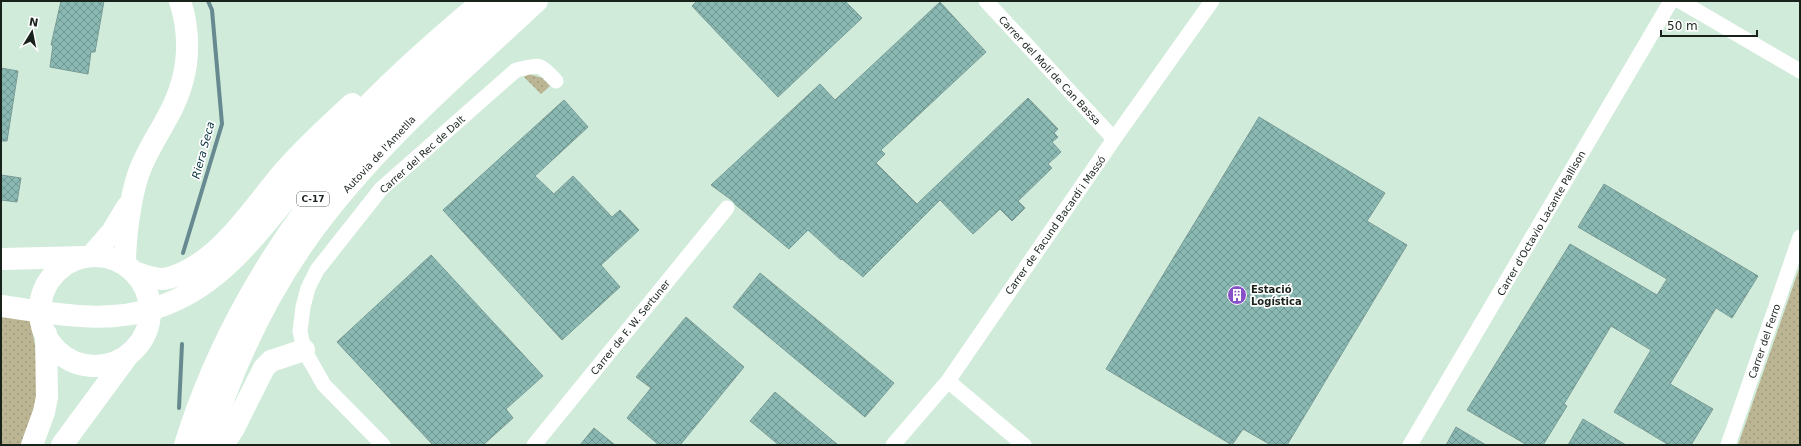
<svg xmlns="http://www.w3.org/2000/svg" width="1801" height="446" viewBox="0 0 1801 446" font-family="'DejaVu Sans',sans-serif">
<defs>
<pattern id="grass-dots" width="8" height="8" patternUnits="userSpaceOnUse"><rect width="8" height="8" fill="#bcb593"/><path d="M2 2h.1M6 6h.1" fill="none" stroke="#a19b7e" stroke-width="1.8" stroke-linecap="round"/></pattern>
<pattern id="building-cross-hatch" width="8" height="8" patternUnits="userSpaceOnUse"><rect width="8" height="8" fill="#89b9b2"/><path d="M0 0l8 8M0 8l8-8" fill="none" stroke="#6f9690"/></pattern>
</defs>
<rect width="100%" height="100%" fill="#d0ebd9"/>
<path fill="url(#grass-dots)" d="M 529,74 L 542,78 L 550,86 L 541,94 L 524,77 Z
M 1800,266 L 1800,445 L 1738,445 Z
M 1,313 L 30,319 L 41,377 L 25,445 L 1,445 Z"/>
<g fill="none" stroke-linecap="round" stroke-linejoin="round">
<path stroke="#668a90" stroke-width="4" d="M 183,253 L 222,124 L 212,10 L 208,1
M 179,408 L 182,344"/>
</g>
<path fill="url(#building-cross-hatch)" stroke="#7a9b96" d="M 61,1 L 104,1 L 95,52 L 91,52 L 88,74 L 50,67 L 53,45 L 51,45 Z
M 697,1 L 845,1 L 862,18 L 778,97 L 692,6 Z
M 940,2 L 986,52 L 881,150 L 885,154 L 876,163 L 917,204 L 1028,98 L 1058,129 L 1054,133 L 1058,137 L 1052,142 L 1061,152 L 1048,164 L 1052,168 L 1018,201 L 1025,208 L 1012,221 L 1000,209 L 973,234 L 940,200 L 863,277 L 842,259 L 841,260 L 808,230 L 789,249 L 736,205 L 733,201 L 711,185 L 820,84 L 835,100 Z
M 1,68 L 18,71 L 7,141 L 1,141 Z
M 564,100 L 588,127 L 535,176 L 554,194 L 573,176 L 612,217 L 620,210 L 639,230 L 601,265 L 620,287 L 562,340 L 443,210 Z
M 1259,117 L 1385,193 L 1367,221 L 1407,245 L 1287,445 L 1271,445 L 1243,429 L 1232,445 L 1106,369 Z
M 1,175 L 21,178 L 17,202 L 1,200 Z
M 1604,184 L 1758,276 L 1732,318 L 1716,308 L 1670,384 L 1713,409 L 1691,445 L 1669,445 L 1614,412 L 1651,350 L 1611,326 L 1564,404 L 1567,406 L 1543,445 L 1527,445 L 1467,410 L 1570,244 L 1657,295 L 1667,279 L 1578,227 Z
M 431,255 L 543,376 L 506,409 L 513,418 L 483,445 L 433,445 L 337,342 Z
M 760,273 L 894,383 L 865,417 L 733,307 Z
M 686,317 L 744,367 L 680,445 L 659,445 L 627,418 L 651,388 L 636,377 Z
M 775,392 L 838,445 L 779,445 L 750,421 Z
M 1583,419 L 1626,445 L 1568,445 Z
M 1456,427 L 1486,445 L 1446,445 Z
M 594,428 L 615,445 L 580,445 Z"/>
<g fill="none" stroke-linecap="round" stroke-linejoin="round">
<path stroke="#fff" stroke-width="15" d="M 986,1 L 1114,139
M 1680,1 L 1800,71
M 948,381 L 1024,445
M 383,445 L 324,385 L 304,350 L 300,331 L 303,307 L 308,288 L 317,270 L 381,189 L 516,70 C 540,65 539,62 556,81
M 534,445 L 727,208
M 893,445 L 948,381 L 1114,139 L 1212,1
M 1410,445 L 1671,1
M 1728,445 L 1800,237"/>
<path stroke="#fff" stroke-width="22" d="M 91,256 L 112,232 L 127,207
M40 311a55 55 0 1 1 110 0a55 55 0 1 1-110 0Z
M 125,265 C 125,239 130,199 138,175 C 145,154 157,137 167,118 C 188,81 193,42 180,1
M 32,445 L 44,412 L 47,397 L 46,334
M 62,445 L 129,354
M 223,445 L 234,428 L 264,368 L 271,361 L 304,350"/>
<path stroke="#fff" stroke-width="22" d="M 1,259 L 85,257
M 134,272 C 147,276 159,282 172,277 C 221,261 253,207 285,170 C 306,146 329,125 352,104
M 1,306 C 53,313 104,325 156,308 C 212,290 245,249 281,205 C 303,179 325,151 348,126 C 390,81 436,40 483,1
M 185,445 C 216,344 273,244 342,164 C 363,139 387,117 410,94 C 442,63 475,32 509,1
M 208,445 C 234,361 272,281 327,212 C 388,134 464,69 537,1"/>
</g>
<defs>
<symbol id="building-disc" viewBox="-11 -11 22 22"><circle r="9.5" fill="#8850c8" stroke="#fff"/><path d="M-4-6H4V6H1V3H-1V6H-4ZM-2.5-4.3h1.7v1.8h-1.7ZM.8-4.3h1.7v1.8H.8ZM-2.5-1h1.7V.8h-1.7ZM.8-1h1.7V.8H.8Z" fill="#fff"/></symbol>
</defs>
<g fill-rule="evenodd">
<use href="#building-disc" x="1226" y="284" width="22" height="22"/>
</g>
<g text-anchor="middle" stroke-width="3.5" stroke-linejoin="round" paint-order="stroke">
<rect fill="#fff" stroke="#5d645f" stroke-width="1" x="297" y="192" width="32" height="14" rx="3"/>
<g font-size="9" font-weight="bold" fill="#18221b">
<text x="313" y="202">C-17</text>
</g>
<g font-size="10" fill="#18221b" stroke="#fff">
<text transform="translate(1050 70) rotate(47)" y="4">Carrer del Molí de Can Bassa</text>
<text transform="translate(379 154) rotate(-47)" y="4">Autovia de l'Ametlla</text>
<text transform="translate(422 154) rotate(-42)" y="4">Carrer del Rec de Dalt</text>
<text transform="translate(1541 223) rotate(-60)" y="4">Carrer d'Octavio Lacante Pallison</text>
<text transform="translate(1055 225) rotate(-55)" y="4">Carrer de Facund Bacardí i Massó</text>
<text transform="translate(630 327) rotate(-51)" y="4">Carrer de F. W. Sertuner</text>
<text transform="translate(1764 341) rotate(-71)" y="4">Carrer del Ferro</text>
</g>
<g font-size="10" font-weight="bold" fill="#18221b" stroke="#fff" text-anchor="start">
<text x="1251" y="293">Estació<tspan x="1251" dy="12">Logística</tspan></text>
</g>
<g font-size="11" font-style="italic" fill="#09363f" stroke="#fff">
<text transform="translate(203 150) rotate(-75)" y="4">Riera Seca</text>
</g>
</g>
<rect width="1801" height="446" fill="none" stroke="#18221b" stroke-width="4"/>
<g transform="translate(32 32) rotate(10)" stroke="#ffffff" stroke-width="3" paint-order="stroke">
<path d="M0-3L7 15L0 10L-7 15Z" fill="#18221b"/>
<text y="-6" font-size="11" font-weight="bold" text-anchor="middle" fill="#18221b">N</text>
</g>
<path d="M1661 30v6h96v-6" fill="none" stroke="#18221b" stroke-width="2"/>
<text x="1667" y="30" font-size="12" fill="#18221b" stroke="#ffffff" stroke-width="3" paint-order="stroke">50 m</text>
</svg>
